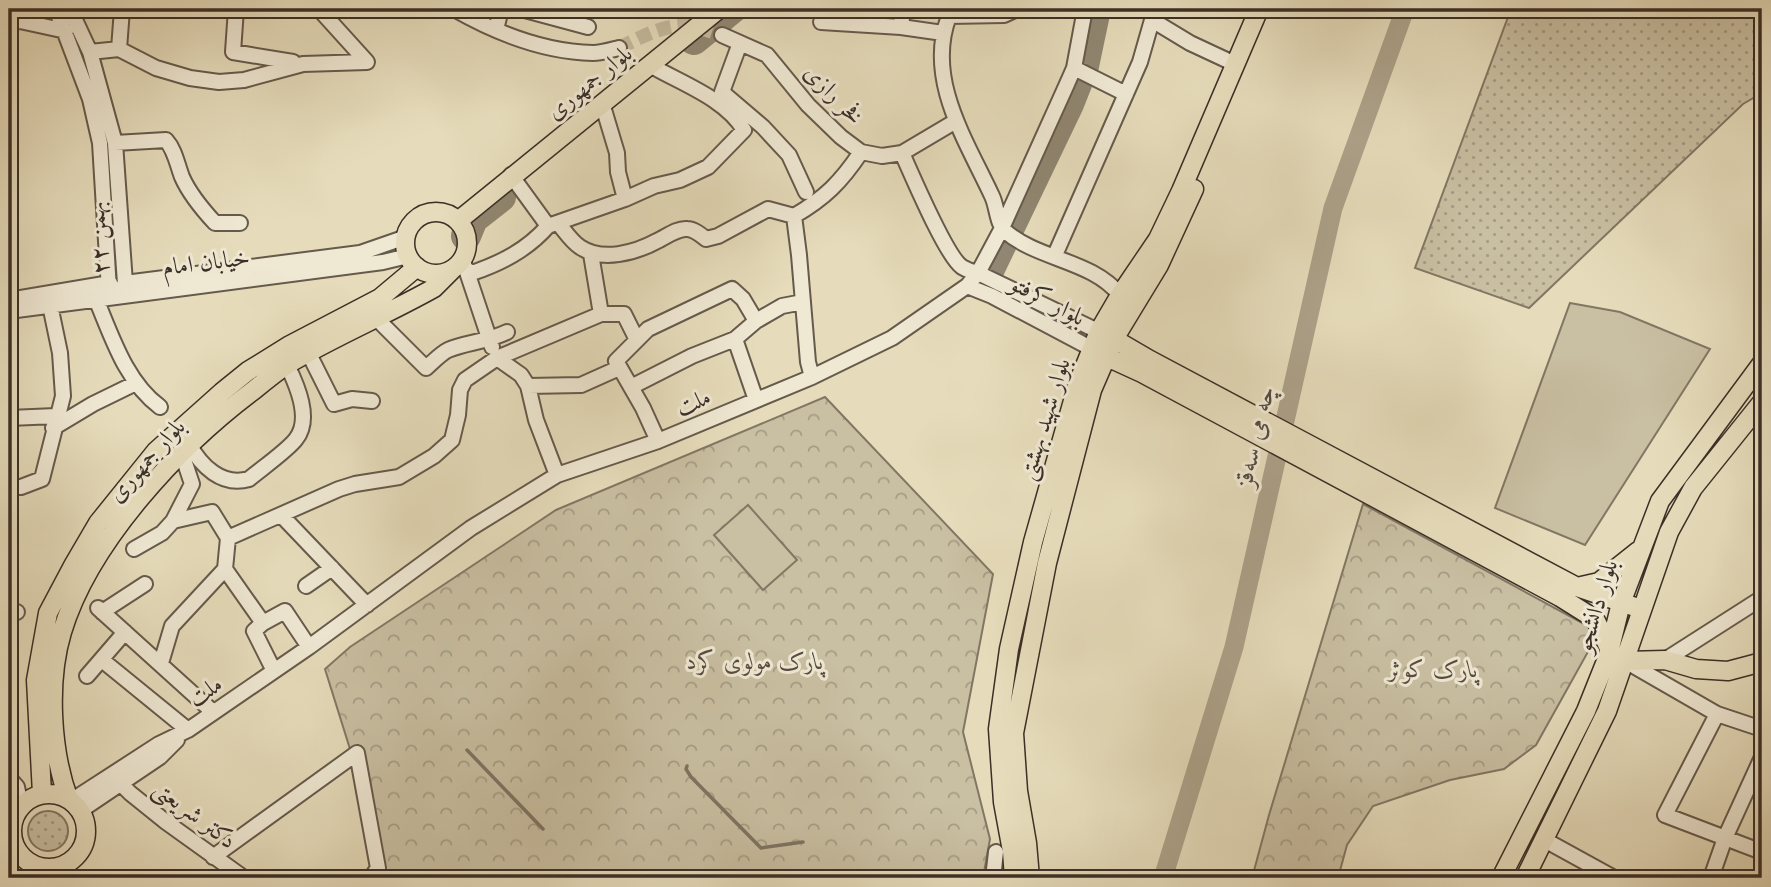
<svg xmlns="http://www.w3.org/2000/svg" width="1771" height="887" viewBox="0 0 1771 887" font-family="'Libre Caslon Text',Amiri,serif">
<defs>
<pattern id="grass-dots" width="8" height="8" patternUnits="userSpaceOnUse" patternTransform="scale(1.75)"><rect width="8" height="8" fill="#c9bfa2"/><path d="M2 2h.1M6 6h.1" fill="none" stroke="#a49c84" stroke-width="1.8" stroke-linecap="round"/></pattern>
<pattern id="park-crowns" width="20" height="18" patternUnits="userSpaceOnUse" patternTransform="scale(1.75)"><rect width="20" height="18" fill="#c9bfa2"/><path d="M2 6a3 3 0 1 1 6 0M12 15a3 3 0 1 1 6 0" fill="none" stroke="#a49c84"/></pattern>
</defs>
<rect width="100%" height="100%" fill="#e6dcbb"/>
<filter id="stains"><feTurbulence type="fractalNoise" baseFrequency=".00286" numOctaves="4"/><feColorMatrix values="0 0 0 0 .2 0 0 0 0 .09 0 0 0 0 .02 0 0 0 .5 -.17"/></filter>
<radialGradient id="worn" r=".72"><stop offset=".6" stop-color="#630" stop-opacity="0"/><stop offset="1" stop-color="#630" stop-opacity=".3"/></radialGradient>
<path fill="url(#grass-dots)" stroke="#827764" stroke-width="2" d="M 1511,9 L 1762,9 L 1762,93 L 1743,104 L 1529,308 L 1415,268 Z
M28 831a20 20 0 1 1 40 0a20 20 0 1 1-40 0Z"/>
<path fill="url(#park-crowns)" stroke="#827764" stroke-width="2" d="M 825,397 L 993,574 L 963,732 L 990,839 L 983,878 L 382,878 L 365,797 L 325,669 L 350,647 L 556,510 Z
M 1363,504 L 1599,632 L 1536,745 L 1504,769 L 1450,780 L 1373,806 L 1347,845 L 1338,878 L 1252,878 L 1269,815 Z"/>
<path fill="#c9bfa2" stroke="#827764" stroke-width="2" d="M 1570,303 L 1620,312 L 1710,349 L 1585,545 L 1495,508 Z
M 748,505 L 797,560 L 763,590 L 714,535 Z"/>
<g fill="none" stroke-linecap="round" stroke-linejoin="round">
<path stroke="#7f7362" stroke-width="3.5" d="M 467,750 L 543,829
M 687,766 L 686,769 L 691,777 L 761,848 L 803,842"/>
<path stroke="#aca189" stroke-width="19" d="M 1163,878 L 1234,647 L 1333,208 L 1405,9"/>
<path stroke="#908671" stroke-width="30" d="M 694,40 L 732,9
M 466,236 L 473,219 L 501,197
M 986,277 L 1069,104 L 1084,66 L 1096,9"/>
<path stroke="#c4b99d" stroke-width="14" stroke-dasharray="14 7" stroke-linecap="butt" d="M 619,48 C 640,38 665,23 689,26 C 700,27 712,32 722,35"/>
<defs>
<path id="minor" d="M 56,9 L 90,99 L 100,143 L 109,290 L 117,296 L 125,283 L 115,143 L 90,52 L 70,9
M 236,9 L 233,52 L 293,62
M 319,9 L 367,62
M 454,9 C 496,33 544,52 593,53 C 601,53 611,50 619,48
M 521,9 L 588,27
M 1017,9 L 1004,15 L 949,16 C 925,79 966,140 992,196 C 997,206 997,224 1005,231 C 1038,260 1092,260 1120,295
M 1152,20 L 1190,43 L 1235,64
M 9,22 L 20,21 L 66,31
M 821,22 L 901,27 L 943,33
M 901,27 L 903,9
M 496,30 L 501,9
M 722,35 L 767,55 L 808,105 L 841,137 L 861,152 L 882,156 L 902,153 L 956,121
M 740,43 L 722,92 L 763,127 L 789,155 L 806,192
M 119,49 L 122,9
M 90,52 L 119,49 L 156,68 L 190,78 L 219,82 L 244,80 L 303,64 L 367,62
M 1074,68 L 1126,94
M 602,103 L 617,153 L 618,172 L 625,199
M 115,143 L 166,140 C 175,150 177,164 182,177 C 190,195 202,209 215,223 L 240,223
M 902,153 C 912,175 946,256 962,267 C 967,270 973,272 978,273 L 1106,335
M 794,216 L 799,255 L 808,362 L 812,377
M 794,216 C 825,198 841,182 861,152
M 558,223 C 565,231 571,241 580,247 C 602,262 635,253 657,241 C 666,237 677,228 687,229 C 694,229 701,235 706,239 L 718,236 L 768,209 L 794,216
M 548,226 L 625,199 L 654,186 L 680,180 L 708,167 L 744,130 C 725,98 680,83 650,65
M 591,254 L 601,314
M 1055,255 L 1140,62 L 1152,20 L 1153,9
M 462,260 L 466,269 L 472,273 C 501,263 527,250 548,226 L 511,175
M 466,269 L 492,347
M 125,283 L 360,253 L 406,237
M 967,286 L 992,296 L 1100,353
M 96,299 C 112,337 126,382 160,407
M 9,300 L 110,283
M 9,311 L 383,262 L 408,256
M 377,319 L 426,368 C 432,363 440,354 448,350 C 467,342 487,342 507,332
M 735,339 L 756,400
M 309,354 L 334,404 L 352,399 L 372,401
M 497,358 L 521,375 L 528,386 L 536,420 L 557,475
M 528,386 L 581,385 L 619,368
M 631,387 L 692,356 L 735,339 L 756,321 L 782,306 L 803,302
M 1751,415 L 1762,426
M 9,418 L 56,416
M 53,428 L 93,404 L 136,383
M 658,441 L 643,408 L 616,361 L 648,329 L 732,289 L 743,299 L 756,321
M 189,444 C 201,466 222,487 249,479 C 261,469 288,450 296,439 C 312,419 297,385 287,365
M 9,487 L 21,487 L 42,479 L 63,396 L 60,353 L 50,305
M 282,516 L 367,605
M 173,521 L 192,484 L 181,451
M 134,549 L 162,533 L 173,521 L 212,512 L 228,538
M 225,569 L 263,623
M 306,586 L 332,568
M 98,608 L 213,712
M 9,612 L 17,612
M 102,612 L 145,584
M 102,660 L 188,730
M 1665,660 L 1762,598
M 1625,661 L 1717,714 L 1762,729
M 161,663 L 172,626 L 225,569 L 228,538 L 339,489 L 355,484 L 399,477 L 434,456 L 452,440 L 458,415 L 460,390 L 465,380 L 497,358 L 601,314 L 624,314 L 637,340
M 274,671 L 254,631 L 263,623 L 285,611 L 309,647
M 87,676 L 125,632
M 1717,714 L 1665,815 L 1762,852
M 9,778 L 17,787 L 21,806
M 120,783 L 130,793 L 166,822 L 244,878
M 71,801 L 159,744 L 188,730 L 309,647 L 471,528 L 557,475 L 658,441 L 812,377 L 892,338 L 967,286 L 978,273 L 1002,228 L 1067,84 L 1074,68 L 1085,9
M 80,811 L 160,757 L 177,740
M 1543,839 L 1614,878
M 9,851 L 15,847
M 213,857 L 357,753 L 378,868 L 371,878
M 993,878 L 996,852
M 1711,878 L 1725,838 L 1762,757"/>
<path id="major" d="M405 243a31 31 0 1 1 62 0a31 31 0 1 1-62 0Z
M 458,221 L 719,9
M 1114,339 L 1150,360 L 1577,587 L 1641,609
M 1107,357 L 1142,373 L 1560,597 L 1595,619 L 1610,650
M 1577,587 L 1599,582 L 1638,551
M 1625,661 L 1665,660 L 1696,669 L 1728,671 L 1762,662
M 42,794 L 36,680 L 48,613 L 74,564 L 98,523 L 156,451 L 222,392 L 248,371 L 290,345 L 380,298 L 417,267
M12 831a37 37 0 1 1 74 0a37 37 0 1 1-74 0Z
M 69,800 C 51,752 47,682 62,632 C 89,542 179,446 254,390 C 265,381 276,372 288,364 C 335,336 386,315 434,288 L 452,270
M 1014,878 L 1012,851 L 1003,802 L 998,729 L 1009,649 L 1033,542 L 1078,383 L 1099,331 L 1120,295 L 1158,239 L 1181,191 L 1259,9
M 1030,878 L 1027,843 L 1018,791 L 1014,733 L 1047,563 L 1092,390 L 1114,339 L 1159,265 L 1194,189
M 1501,878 L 1586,711 L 1608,656 L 1621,603 L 1660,501 L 1762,363
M 1525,878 L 1607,711 L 1669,532 L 1693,488 L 1762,402"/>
</defs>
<use href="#minor" stroke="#665a4c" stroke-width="18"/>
<use href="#major" stroke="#3b2f27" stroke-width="21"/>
<use href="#minor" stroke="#efe8d3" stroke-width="14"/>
<use href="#major" stroke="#e6dcbb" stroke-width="18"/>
</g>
<g text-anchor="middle" stroke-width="6" stroke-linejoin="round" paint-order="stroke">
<g font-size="24" fill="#3b2f27" stroke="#efe8d3">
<text transform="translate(589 82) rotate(-39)" y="8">بلوار جمهوری</text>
<text transform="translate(834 94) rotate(46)" y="8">فخر رازی</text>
<text transform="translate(98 238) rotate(-94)" y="8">۲۲ بهمن</text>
<text transform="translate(206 262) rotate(-7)" y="8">خیابان امام</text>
<text transform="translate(1048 300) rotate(28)" y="8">بلوار کرفتو</text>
<text transform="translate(693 402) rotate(-23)" y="8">ملت</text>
<text transform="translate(1044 419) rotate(-73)" y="8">بلوار شهید بهشتی</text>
<text transform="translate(146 460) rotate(-48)" y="8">بلوار جمهوری</text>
<text transform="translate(1596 606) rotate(-73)" y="8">بلوار دانشجو</text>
<text transform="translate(205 691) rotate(-34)" y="8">ملت</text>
<text transform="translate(195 814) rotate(37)" y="8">دکتر شریعتی</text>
</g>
<g font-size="24" font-style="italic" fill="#574c40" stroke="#efe8d3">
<text x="755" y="669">پارک مولوی کرد</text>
<text x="1433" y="677">پارک کوثر</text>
</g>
<g font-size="26" font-style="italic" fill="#574c40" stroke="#efe8d3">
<text transform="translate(1254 436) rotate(-77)" y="9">چە می سەقز</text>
</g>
</g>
<rect width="1771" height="887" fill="none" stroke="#e6dcbb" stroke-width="35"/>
<rect x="10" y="10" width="1750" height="866" fill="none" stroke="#3b2f27" stroke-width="3.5"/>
<rect x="18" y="18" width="1736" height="852" fill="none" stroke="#3b2f27" stroke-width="2"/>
<rect width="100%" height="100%" filter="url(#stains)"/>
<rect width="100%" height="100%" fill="url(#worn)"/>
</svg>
